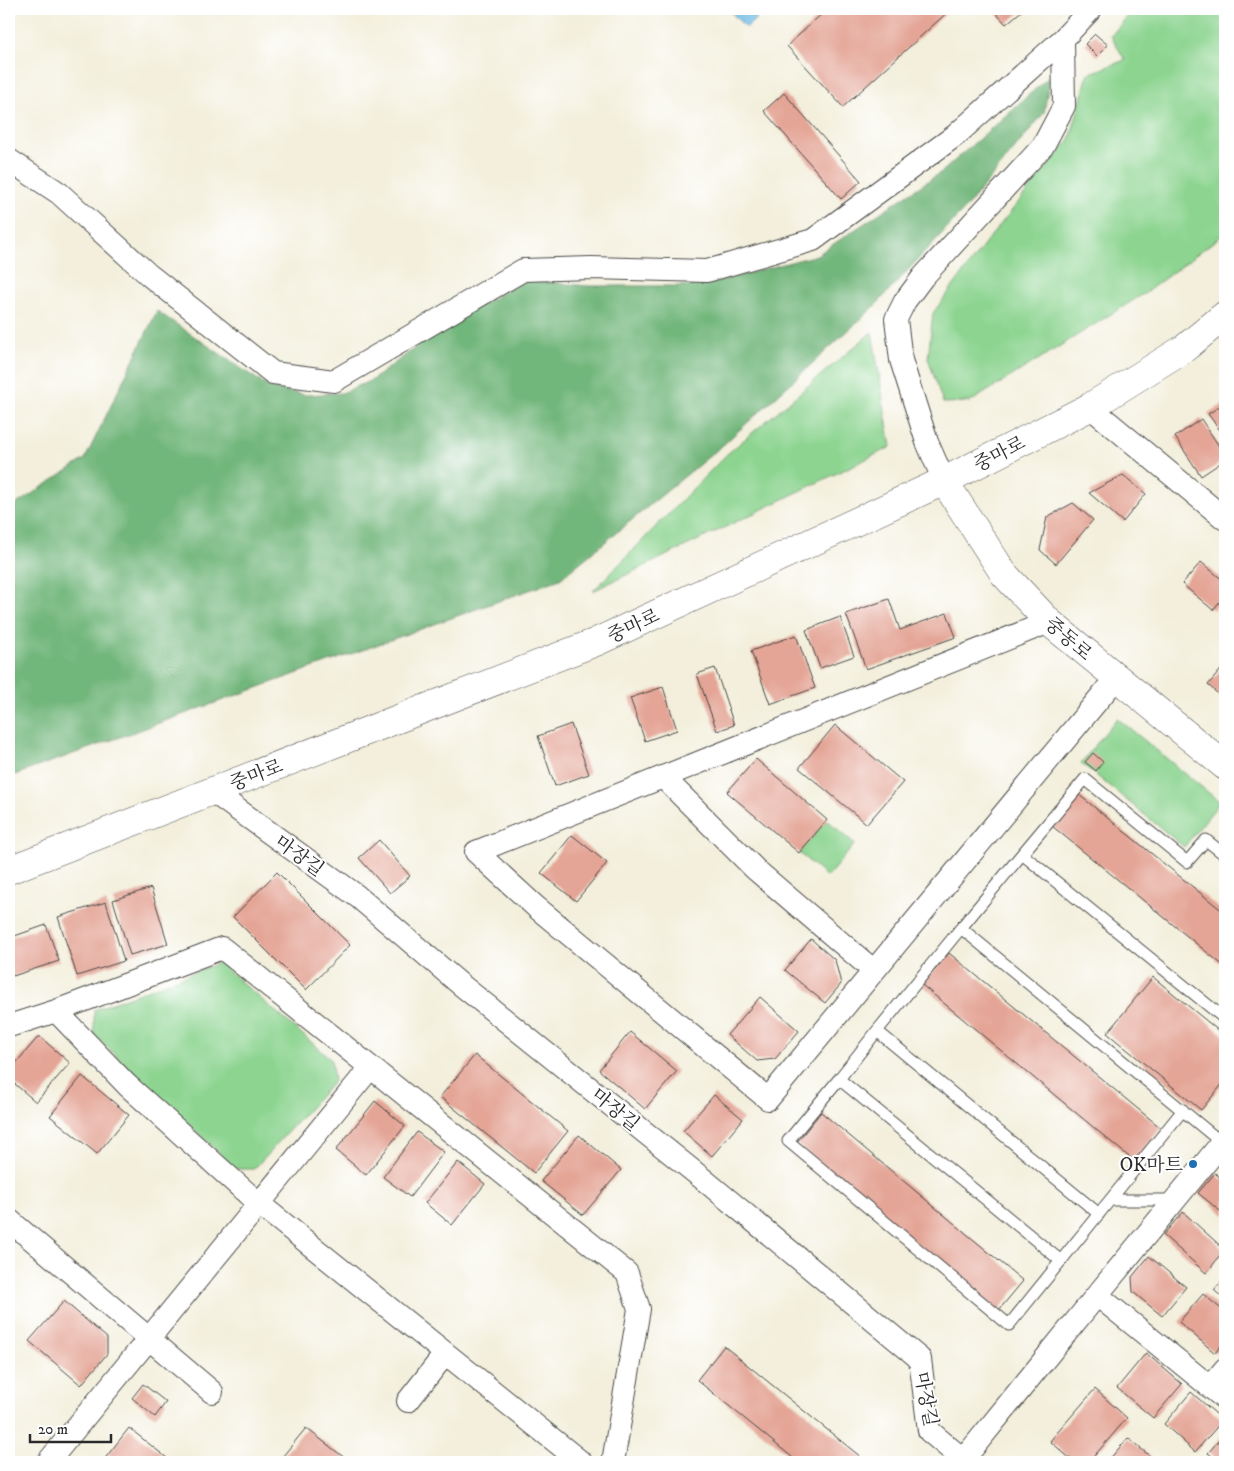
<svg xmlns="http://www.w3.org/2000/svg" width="1234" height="1471" viewBox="0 0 1234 1471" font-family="'IM FELL DW Pica','Noto Serif KR',serif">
<rect width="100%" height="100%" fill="#fff"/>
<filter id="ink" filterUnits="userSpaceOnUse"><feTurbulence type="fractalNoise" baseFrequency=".02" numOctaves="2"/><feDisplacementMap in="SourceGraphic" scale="10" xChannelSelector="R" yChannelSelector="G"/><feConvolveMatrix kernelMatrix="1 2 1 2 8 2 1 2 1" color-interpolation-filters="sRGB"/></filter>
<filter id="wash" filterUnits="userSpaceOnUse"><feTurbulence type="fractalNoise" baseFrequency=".0096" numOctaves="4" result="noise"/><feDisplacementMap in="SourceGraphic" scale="20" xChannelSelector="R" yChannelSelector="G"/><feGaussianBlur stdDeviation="1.12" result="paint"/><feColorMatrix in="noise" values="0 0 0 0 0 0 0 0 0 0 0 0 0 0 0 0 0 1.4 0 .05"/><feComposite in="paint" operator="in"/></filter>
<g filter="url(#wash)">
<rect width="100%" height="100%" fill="#f3efdc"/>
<path fill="#8cd490" stroke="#5c805e" d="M 1133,9 L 1225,9 L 1225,233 L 1145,293 L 970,402 L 943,403 L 928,358 L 933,313 L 991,236 L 1070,139 L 1088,74 L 1125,60 L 1111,36 Z
M 872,332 L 891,447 L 593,591 L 726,455 Z
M 1117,718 L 1220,802 L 1184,847 L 1081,763 Z
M 827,820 L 855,844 L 827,877 L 799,853 Z
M 219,963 L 331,1059 L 334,1081 L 254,1169 L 236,1169 L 94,1035 L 94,1010 Z"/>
<path fill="#71b67a" stroke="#4e7052" d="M 1050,76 L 1044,113 L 970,203 L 874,307 L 723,445 L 560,579 L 9,777 L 9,509 L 85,459 L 157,311 L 270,388 L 306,395 L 342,393 L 372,380 L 450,322 L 526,280 L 588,286 L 701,286 L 817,255 L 943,171 Z"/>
<path fill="#68b7e2" stroke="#4a7186" d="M 728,9 L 766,9 L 746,28 Z"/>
<g id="blocks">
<path fill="#e4a596" d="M 827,9 L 951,9 L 843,107 L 787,46 Z
M 992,9 L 1024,9 L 1006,24 Z
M 1095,34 L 1108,45 L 1097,56 L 1085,44 Z
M 784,93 L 861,181 L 841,199 L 764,111 Z
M 1225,403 L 1225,437 L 1208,414 Z
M 1201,419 L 1225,455 L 1225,460 L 1201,476 L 1175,437 Z
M 1123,475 L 1146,494 L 1123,522 L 1089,493 Z
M 1073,503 L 1093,520 L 1056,564 L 1040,550 L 1047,517 Z
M 1201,562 L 1225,582 L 1225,595 L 1213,610 L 1182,584 Z
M 889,599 L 900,630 L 947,613 L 956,637 L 866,669 L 846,614 Z
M 840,617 L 854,656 L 820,668 L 806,630 Z
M 796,635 L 815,688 L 770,704 L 751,651 Z
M 1225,665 L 1225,700 L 1208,685 Z
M 715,668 L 734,725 L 717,731 L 697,674 Z
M 663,687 L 677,730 L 645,741 L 630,698 Z
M 571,724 L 589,774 L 555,786 L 538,736 Z
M 835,725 L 903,782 L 867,824 L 799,768 Z
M 1093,753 L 1103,762 L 1096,771 L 1085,762 Z
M 756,759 L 827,820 L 799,853 L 727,792 Z
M 1078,794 L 1225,913 L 1225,967 L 1052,826 Z
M 572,835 L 607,863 L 576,901 L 541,873 Z
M 379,840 L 410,876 L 390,893 L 359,858 Z
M 277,872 L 350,945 L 306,990 L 233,917 Z
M 151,888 L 168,944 L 130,955 L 113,900 Z
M 106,902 L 124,961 L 77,976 L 58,917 Z
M 46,925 L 59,961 L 13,976 L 9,964 L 9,938 Z
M 811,939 L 835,960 L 841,984 L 825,1003 L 785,970 Z
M 949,953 L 1161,1128 L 1134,1161 L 922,985 Z
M 1153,977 L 1225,1036 L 1225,1081 L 1201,1110 L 1107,1033 Z
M 760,997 L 799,1031 L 775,1059 L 757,1061 L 727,1035 Z
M 630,1032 L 677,1071 L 645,1109 L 599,1070 Z
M 39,1036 L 70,1063 L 36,1102 L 9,1079 L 9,1071 Z
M 475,1055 L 568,1131 L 534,1173 L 440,1097 Z
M 82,1076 L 129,1115 L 97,1154 L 50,1116 Z
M 714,1095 L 743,1119 L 712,1156 L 683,1131 Z
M 375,1101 L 405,1126 L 366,1175 L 336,1150 Z
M 821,1112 L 1023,1281 L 998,1311 L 796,1143 Z
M 417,1132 L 444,1152 L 410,1197 L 383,1177 Z
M 579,1135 L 621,1170 L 583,1215 L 541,1181 Z
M 458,1162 L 485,1184 L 452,1225 L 425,1203 Z
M 1215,1173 L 1225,1182 L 1225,1215 L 1198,1193 Z
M 1183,1212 L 1225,1250 L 1206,1273 L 1163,1235 Z
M 1149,1256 L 1186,1287 L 1162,1316 L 1133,1292 L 1132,1277 Z
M 1225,1277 L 1225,1300 L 1214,1290 Z
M 1203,1294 L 1225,1312 L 1225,1341 L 1215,1353 L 1179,1322 Z
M 64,1301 L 107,1338 L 107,1354 L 81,1385 L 29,1341 Z
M 724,1346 L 867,1462 L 798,1462 L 697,1380 Z
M 1146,1353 L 1182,1384 L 1153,1418 L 1117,1388 Z
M 143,1384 L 166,1402 L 155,1417 L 132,1398 Z
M 1095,1389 L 1127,1418 L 1089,1462 L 1074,1462 L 1050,1441 Z
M 1191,1392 L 1223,1420 L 1195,1452 L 1164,1424 Z
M 129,1428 L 172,1462 L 103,1461 Z
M 306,1428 L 350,1462 L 278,1462 Z
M 1225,1433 L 1225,1462 L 1219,1462 L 1208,1453 Z
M 1128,1438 L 1157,1462 L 1107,1462 Z"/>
</g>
</g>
<g filter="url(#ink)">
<use href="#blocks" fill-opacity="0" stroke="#494846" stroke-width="1"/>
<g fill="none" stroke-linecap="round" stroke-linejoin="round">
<defs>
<path id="lane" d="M 1022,854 L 1085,779 L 1187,862 L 1206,840 L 1225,855
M 877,1031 L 961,928
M 839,1079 L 788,1141 L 1009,1325 L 1110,1200 L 1175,1200
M 1222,1143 L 961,928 L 1022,854 L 1225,1019
M 1110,1200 L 1183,1110
M 1061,1261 L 839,1079 L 877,1031 L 1099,1214"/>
<path id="street" d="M 9,160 L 59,193 L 149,275 L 273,373 L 334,381 L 523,270 L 591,268 L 707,271 L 813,240 L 956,135 L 1063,39 L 1091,9
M 1090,407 L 1225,519
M 944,481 L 927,442 L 901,360 L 896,319 L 905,301 L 923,277 L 1043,146 L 1064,106 L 1063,39
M 1049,622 L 476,852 L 536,907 L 768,1099 L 1117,677
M 663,777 L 755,869 L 874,971
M 212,791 L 357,896 L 460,984 L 703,1179 L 920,1359 L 929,1431 L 966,1462
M 56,1011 L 127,1085 L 258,1203 L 581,1462
M 9,1026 L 56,1011 L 222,948 L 627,1273 L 639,1309 L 613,1462
M 1225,1139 L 1097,1295 L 1225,1399
M 9,1220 L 212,1392
M 1210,1387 L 1225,1369
M 408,1401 L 445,1354
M 963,1460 L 1097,1295
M 48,1462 L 370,1068"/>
<path id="secondary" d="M 944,481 L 1004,574 L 1049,622 L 1225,766
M 9,870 L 596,642 L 944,481 L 1090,407 L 1185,348 L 1225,315"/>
</defs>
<use href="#lane" stroke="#494846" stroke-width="13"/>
<use href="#street" stroke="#494846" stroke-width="24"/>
<use href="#secondary" stroke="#494846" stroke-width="29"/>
<use href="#lane" stroke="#fff" stroke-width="11"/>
<use href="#street" stroke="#fff" stroke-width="22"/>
<use href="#secondary" stroke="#fff" stroke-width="28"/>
</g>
</g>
<circle fill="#1f6fb2" stroke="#fff" stroke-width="2" cx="1193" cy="1164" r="5"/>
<g text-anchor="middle" stroke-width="4" stroke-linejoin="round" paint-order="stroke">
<g font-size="19" fill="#2b2b2b" stroke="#fff">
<text transform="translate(999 453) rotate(-27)" y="7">중마로</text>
<text transform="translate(633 625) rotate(-25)" y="7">중마로</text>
<text transform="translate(1069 638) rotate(41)" y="7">중동로</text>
<text transform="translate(256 774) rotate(-21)" y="7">중마로</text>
<text transform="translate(300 855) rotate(36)" y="7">마장길</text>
<text transform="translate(616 1109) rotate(39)" y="7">마장길</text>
<text transform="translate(927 1399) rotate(79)" y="7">마장길</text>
</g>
<g font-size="19" fill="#2b2b2b" stroke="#fff" text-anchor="end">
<text x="1183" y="1171">OK마트</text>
</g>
</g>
<rect width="1234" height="1471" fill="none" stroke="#fff" stroke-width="30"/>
<path d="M30 1434v8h81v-8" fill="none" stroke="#2b2b2b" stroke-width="2.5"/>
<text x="38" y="1434" font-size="15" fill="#2b2b2b" stroke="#ffffff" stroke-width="4" paint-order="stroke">20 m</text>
</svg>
